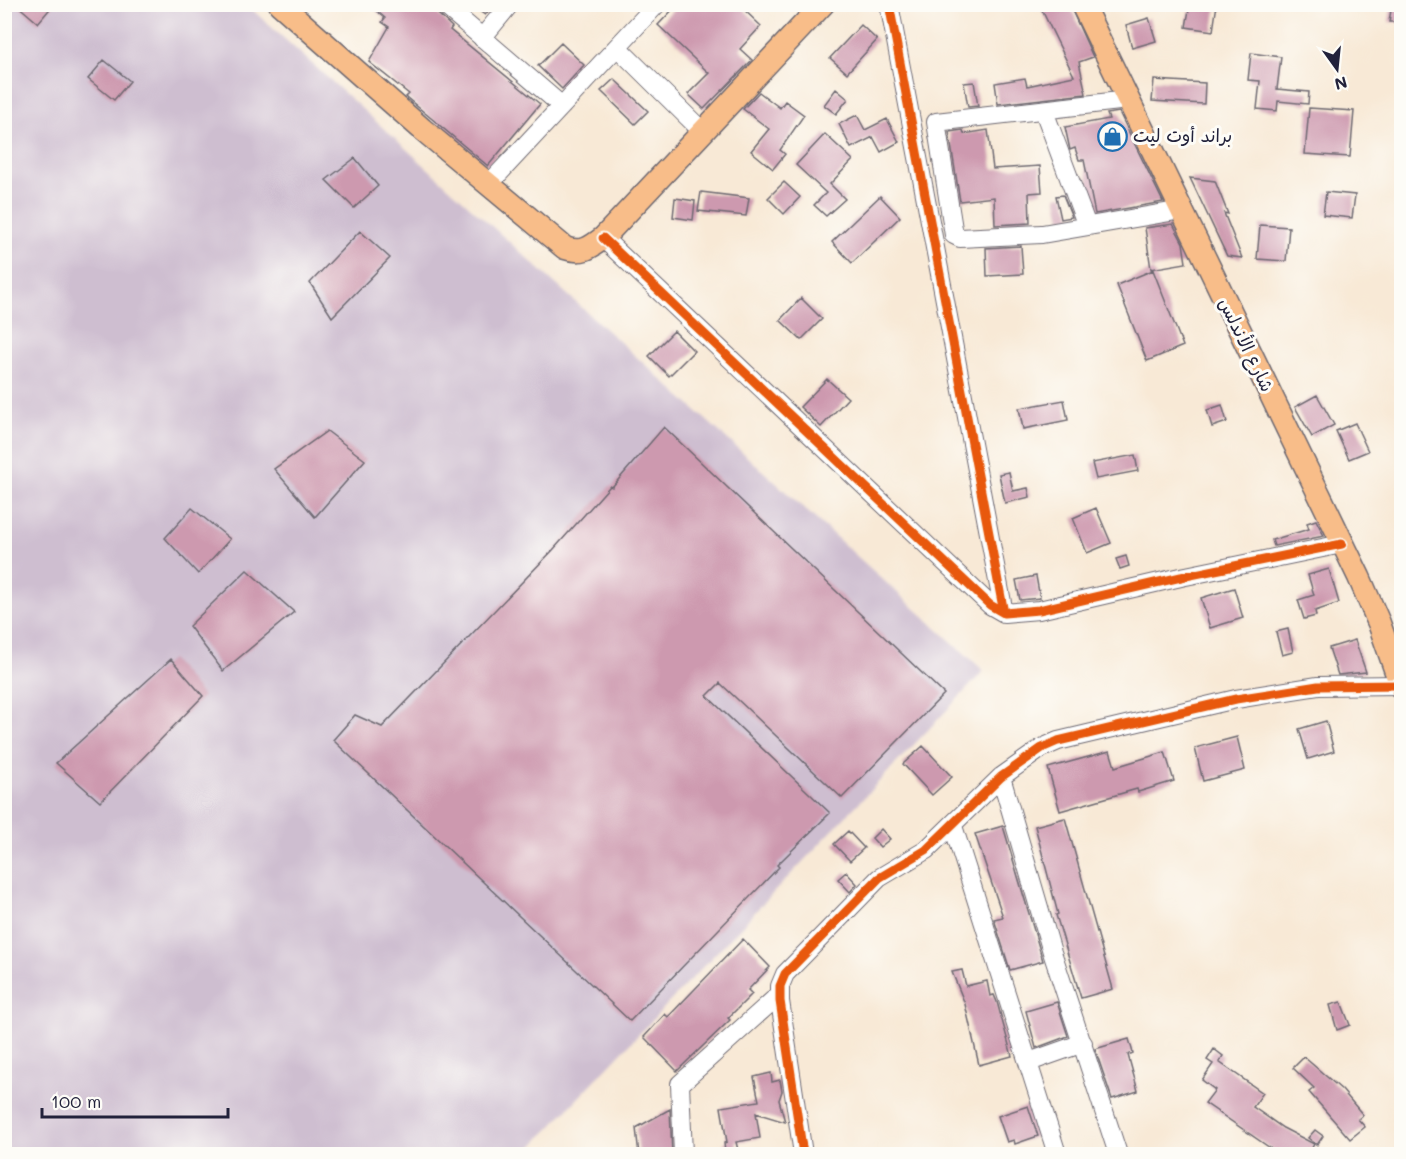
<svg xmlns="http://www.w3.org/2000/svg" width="1406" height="1159" viewBox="0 0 1406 1159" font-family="Mali,'Playpen Sans Arabic',sans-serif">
<rect width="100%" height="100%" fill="#fdfcf7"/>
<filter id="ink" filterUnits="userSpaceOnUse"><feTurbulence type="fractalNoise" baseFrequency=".0167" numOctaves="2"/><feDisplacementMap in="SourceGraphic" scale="12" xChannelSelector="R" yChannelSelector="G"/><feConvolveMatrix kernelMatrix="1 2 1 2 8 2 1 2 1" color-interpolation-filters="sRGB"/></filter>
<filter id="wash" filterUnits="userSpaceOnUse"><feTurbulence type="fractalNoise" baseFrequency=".008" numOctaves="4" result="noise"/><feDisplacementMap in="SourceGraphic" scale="24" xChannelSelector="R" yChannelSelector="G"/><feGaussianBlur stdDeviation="1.35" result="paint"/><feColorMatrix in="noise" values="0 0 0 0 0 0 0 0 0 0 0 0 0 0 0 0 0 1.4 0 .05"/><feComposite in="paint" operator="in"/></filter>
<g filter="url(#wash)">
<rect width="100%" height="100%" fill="#f8e9d6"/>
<path fill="#cebed0" d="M 5,5 L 247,5 L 984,671 L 525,1154 L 5,1154 Z"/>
<g id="blocks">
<path fill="#cd99af" d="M 16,4 L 54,4 L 38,23 Z
M 369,4 L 427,4 L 452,27 L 450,30 L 540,104 L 488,166 L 406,97 L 409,94 L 369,62 L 389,27 L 382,22 L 385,18 Z
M 469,4 L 495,4 L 485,15 Z
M 678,4 L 738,4 L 761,26 L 740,49 L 752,60 L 704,109 L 688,94 L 709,73 L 658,25 Z
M 1039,4 L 1069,4 L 1093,57 L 1079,62 L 1086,94 L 998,104 L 995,83 L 1025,78 L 1027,86 L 1074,76 Z
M 1190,4 L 1217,4 L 1213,31 L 1186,27 Z
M 1392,4 L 1401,4 L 1401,22 L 1389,22 Z
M 1149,18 L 1156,41 L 1132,48 L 1126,25 Z
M 861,25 L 877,40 L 847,73 L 830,58 Z
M 561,43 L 584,65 L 562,89 L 538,66 Z
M 1251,53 L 1281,57 L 1277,89 L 1309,92 L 1308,104 L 1278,101 L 1277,111 L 1257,109 L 1260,81 L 1248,80 Z
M 104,60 L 130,81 L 114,100 L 88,79 Z
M 614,79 L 648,111 L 635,124 L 601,91 Z
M 1154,80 L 1205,83 L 1204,104 L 1152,101 Z
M 974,82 L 978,106 L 968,107 L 964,83 Z
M 836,89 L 848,99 L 836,114 L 824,105 Z
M 759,92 L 780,108 L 785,101 L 804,115 L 780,150 L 785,154 L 773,169 L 751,151 L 769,129 L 743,109 Z
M 1309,108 L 1354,111 L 1350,157 L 1305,154 Z
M 1119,112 L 1163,202 L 1095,214 L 1084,160 L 1079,160 L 1075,148 L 1070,150 L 1065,127 L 1109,119 L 1107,114 Z
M 857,115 L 865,130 L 887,119 L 899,142 L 881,152 L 873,137 L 851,148 L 839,124 Z
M 963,130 L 964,134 L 988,130 L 993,169 L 1040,166 L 1042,192 L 1029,193 L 1030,223 L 995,225 L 994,197 L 960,201 L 949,132 Z
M 825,134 L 853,160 L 830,184 L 845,199 L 826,216 L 814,205 L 826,193 L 796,165 Z
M 355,158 L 378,186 L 354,208 L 326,180 Z
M 1190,178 L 1215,181 L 1228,214 L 1224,213 L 1242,258 L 1227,256 Z
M 784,182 L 800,197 L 784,214 L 768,198 Z
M 701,192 L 749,198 L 746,216 L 698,211 Z
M 1326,192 L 1355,195 L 1352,218 L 1323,215 Z
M 1063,195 L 1072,217 L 1061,219 L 1056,196 Z
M 880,196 L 900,217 L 852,263 L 832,242 Z
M 675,198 L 695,201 L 693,220 L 673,217 Z
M 1173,224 L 1183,243 L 1186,263 L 1151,269 L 1145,228 Z
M 1260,225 L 1289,227 L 1286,261 L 1257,259 Z
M 360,231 L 390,258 L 332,317 L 310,283 Z
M 1021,246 L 1023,274 L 987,276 L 986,248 Z
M 1153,270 L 1183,346 L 1147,361 L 1117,285 Z
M 801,298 L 822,319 L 801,340 L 780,320 Z
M 674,331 L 694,351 L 669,376 L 649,356 Z
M 827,379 L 848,398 L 821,427 L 800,407 Z
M 1317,395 L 1334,425 L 1312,437 L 1295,407 Z
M 1064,400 L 1068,420 L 1023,429 L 1019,408 Z
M 1222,405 L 1227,422 L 1212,427 L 1207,410 Z
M 1355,423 L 1368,451 L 1349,459 L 1336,431 Z
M 664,427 L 944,694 L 842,798 L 720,683 L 707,696 L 830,813 L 777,865 L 779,867 L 630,1021 L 333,740 L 355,715 L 382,727 L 553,550 L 610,486 L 612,487 Z
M 327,431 L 365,460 L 315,517 L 274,469 Z
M 1135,455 L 1138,471 L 1096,479 L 1092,463 Z
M 1009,472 L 1013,491 L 1028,488 L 1030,497 L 1005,503 L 999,474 Z
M 192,508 L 230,539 L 198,574 L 165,538 Z
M 1096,508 L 1111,543 L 1087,553 L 1073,518 Z
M 1316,520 L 1324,536 L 1274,546 L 1272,540 L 1309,529 L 1307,523 Z
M 1126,556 L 1129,566 L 1120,569 L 1116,559 Z
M 1329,569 L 1339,603 L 1315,611 L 1316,616 L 1304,619 L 1298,600 L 1314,595 L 1308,575 Z
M 247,570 L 294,612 L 223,671 L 189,626 Z
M 1036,576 L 1040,598 L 1020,600 L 1016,580 Z
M 1234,588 L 1243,618 L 1210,628 L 1201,598 Z
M 1288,629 L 1293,652 L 1282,655 L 1276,632 Z
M 1355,640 L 1366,672 L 1338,675 L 1329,648 Z
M 171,659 L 203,696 L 100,802 L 56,763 Z
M 1326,721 L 1334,751 L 1308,759 L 1299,729 Z
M 1237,737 L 1245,770 L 1203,781 L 1195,748 Z
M 923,746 L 952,777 L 932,795 L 903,764 Z
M 1110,751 L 1115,767 L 1165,752 L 1174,781 L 1138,792 L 1137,789 L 1060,811 L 1048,768 Z
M 1065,818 L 1113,989 L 1081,998 L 1056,915 L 1058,914 L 1035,826 Z
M 1003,826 L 1043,961 L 1010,970 L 994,919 L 1003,917 L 975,834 Z
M 881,829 L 890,839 L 880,847 L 872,838 Z
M 848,831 L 864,848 L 850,861 L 834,844 Z
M 846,872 L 857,884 L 850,892 L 838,879 Z
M 743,939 L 770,967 L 748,990 L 752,994 L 728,1018 L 730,1020 L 677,1071 L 644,1037 L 665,1014 L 668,1017 Z
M 962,970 L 966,986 L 987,981 L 990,996 L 994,995 L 997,1002 L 1012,1056 L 979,1065 L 965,1004 L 952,972 Z
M 1057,1002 L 1068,1036 L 1036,1048 L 1026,1011 Z
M 1341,1002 L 1350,1025 L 1337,1030 L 1330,1005 Z
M 1129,1039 L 1133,1053 L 1128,1055 L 1138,1091 L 1112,1099 L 1095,1049 Z
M 1214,1049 L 1223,1056 L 1219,1062 L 1263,1093 L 1253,1107 L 1283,1128 L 1314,1144 L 1308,1155 L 1271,1155 L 1273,1150 L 1205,1103 L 1215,1090 L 1202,1080 L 1213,1064 L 1207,1060 Z
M 1304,1057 L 1342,1090 L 1363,1115 L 1358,1119 L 1365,1127 L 1350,1139 L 1309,1092 L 1314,1088 L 1293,1068 Z
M 771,1073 L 772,1082 L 780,1080 L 782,1091 L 779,1100 L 785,1122 L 756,1113 L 760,1138 L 736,1142 L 738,1150 L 725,1152 L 724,1143 L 727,1142 L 721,1107 L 759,1101 L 754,1077 Z
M 1028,1106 L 1038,1136 L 1015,1144 L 1014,1140 L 1007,1142 L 998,1116 Z
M 670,1109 L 672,1155 L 639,1155 L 636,1128 Z
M 1315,1130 L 1323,1136 L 1317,1145 L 1308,1138 Z"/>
</g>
</g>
<g filter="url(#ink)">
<use href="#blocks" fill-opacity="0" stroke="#6d6871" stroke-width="1.5"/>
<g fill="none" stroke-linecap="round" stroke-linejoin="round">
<defs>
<path id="minor" d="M 443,4 L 562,106
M 889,4 L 1004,613
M 482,38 L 510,4
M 617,47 L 703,132
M 1128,100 L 936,122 L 954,235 L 960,238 L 1042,234 L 1182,210
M 1044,111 L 1087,226
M 489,184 L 657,4
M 603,238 L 990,605 L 1004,613 L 1039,610 L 1181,577 L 1342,544
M 1001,777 L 1052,952 L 1118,1154
M 953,826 L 1057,1154
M 1029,1062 L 1083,1043
M 683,1154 L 680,1084 L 780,994
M 803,1154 L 780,1001 L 780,986 L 785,974 L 879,878 L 926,850 L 1001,777 L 1042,748 L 1058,741 L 1236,699 L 1318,686 L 1400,685"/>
<path id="major" d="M 280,4 L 422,129 L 565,248 C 582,254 590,248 603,238 L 823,4
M 1082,4 L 1359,577 L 1379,623 L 1402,689"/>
</defs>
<use href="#minor" stroke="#6d6871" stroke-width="20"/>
<use href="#major" stroke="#6d6871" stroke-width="25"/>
<use href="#minor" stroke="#fff" stroke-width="18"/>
<use href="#major" stroke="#f8bd89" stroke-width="22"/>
<defs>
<path id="cycleway" d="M 889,4 L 1004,613
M 603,238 L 990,605 L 1004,613 L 1039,610 L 1181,577 L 1342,544
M 803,1154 L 780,1001 L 780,986 L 785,974 L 879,878 L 926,850 L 1001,777 L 1042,748 L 1058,741 L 1236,699 L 1318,686 L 1400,685"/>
</defs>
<use href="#cycleway" stroke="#fdfcf7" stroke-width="13"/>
<use href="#cycleway" stroke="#e8590c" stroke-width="9"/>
</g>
</g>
<defs>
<symbol id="shop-ring" viewBox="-11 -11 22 22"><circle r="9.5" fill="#fdfcf7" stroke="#1f6fb2" stroke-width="1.5"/><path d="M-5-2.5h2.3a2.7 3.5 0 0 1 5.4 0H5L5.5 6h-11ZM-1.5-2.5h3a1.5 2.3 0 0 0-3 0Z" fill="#1f6fb2"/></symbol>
</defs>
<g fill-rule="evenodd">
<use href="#shop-ring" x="1096" y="120" width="33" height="33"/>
</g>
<g text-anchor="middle" stroke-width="6" stroke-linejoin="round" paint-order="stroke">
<g font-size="18" fill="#22223b" stroke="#fdfcf7" text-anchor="start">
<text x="1133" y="142">براند أوت ليت</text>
</g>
<g font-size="18" fill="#22223b" stroke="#fdfcf7">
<text transform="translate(1246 345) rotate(64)" y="6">شارع الأندلس</text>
</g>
</g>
<rect width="1406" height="1159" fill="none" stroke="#fdfcf7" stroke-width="24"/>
<g transform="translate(1337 69) rotate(165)" stroke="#fdfcf7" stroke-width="4.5" paint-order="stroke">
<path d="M0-4.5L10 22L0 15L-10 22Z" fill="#22223b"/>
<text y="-9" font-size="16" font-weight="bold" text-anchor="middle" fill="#22223b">N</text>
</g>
<path d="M42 1108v9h186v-9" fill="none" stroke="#22223b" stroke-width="3"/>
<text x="51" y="1108" font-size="18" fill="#22223b" stroke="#fdfcf7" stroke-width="4.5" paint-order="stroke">100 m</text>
</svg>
